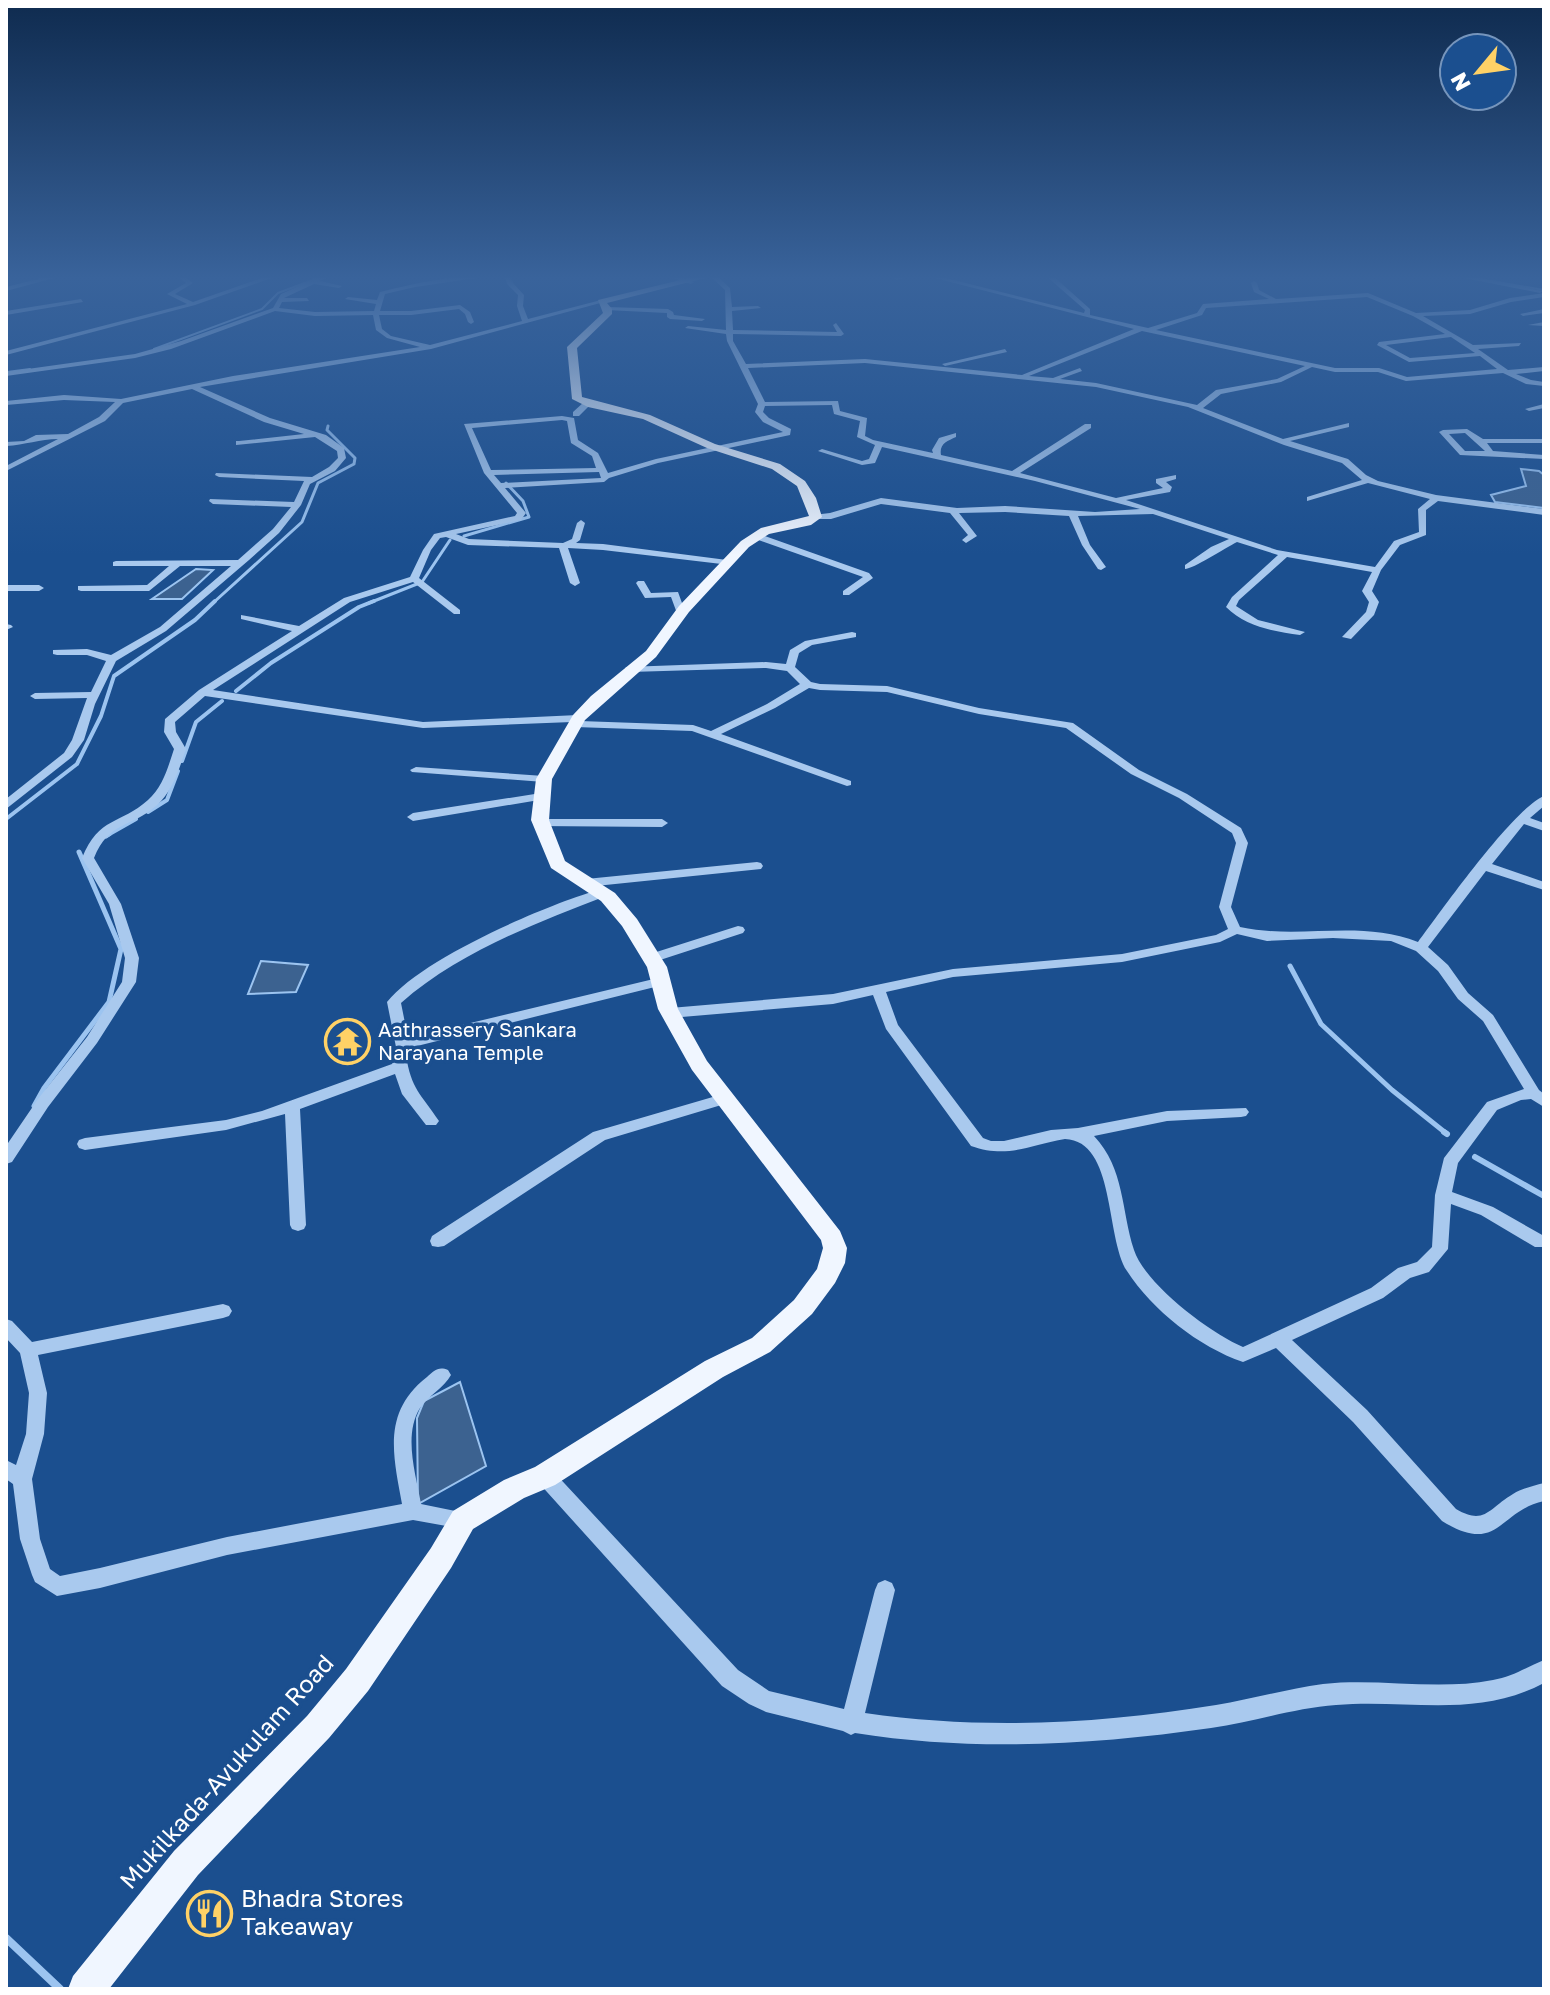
<svg xmlns="http://www.w3.org/2000/svg" width="1550" height="1995" viewBox="0 0 1550 1995" font-family="'Golos Text',sans-serif">
<rect width="100%" height="100%" fill="#1b4f8f"/>
<path fill="#3c6290" stroke="#9cc4f0" stroke-width="2" d="M 1521,469 L 1539,471 L 1544,475 L 1544,508 L 1495,502 L 1491,495 L 1526,486 Z
M 196,569 L 213,570 L 182,599 L 152,599 Z
M 261,961 L 308,965 L 296,992 L 248,994 Z
M 460,1382 L 486,1466 L 418,1504 L 417,1418 L 424,1401 Z"/>
<g fill="none" stroke-linecap="round" stroke-linejoin="round">
<path stroke="#9cc4f0" stroke-width="2" d="M 1480,279 L 1544,290
M 154,349 L 262,309 L 278,293 L 323,276
M 7,372 L 30,369"/>
<path stroke="#9cc4f0" stroke-width="3" d="M 464,536 L 529,517 L 523,501 L 506,483
M 213,603 L 302,522 L 318,483 L 354,464 L 355,458 L 327,430 L 328,426
M 369,603 L 422,582 L 450,540"/>
<path stroke="#9cc4f0" stroke-width="4" d="M 236,691 L 271,663 L 359,607 L 374,601
M 182,761 L 196,722 L 222,701
M 148,812 L 167,800 L 178,771
M 6,819 L 77,764 L 101,716 L 114,676 L 195,620 L 215,601
M 106,836 L 136,819"/>
<path stroke="#9cc4f0" stroke-width="5" d="M 106,836 L 109,834
M 1290,966 L 1321,1024 L 1392,1090 L 1447,1134
M 34,1106 L 44,1088 L 109,1002 L 121,949 L 79,852"/>
<path stroke="#9cc4f0" stroke-width="6" d="M 1444,1132 L 1447,1134
M 1475,1157 L 1544,1196"/>
<path stroke="#9cc4f0" stroke-width="8" d="M 6,1938 L 60,1989"/>
<path fill="#a9c9ee" fill-rule="evenodd" d="M 54,275 L 65,275 L 6,291 L 6,287 Z
M 175,275 L 182,275 L 193,283 L 175,294 L 193,302 L 270,275 L 280,275 L 195,305 L 6,355 L 6,351 L 187,304 L 167,294 L 186,283 Z
M 323,275 L 332,275 L 320,281 L 342,286 L 339,288 L 314,284 L 284,298 L 307,298 L 309,301 L 282,302 L 279,308 L 315,312 L 374,311 L 376,304 L 345,299 L 348,297 L 377,300 L 380,292 C 418,282 457,275 497,275 L 415,287 L 385,294 L 380,311 L 411,311 L 460,305 L 470,312 L 474,322 L 471,324 L 468,322 L 465,314 L 459,309 L 411,315 L 379,315 L 382,329 L 391,336 L 430,345 L 522,321 L 517,306 L 518,295 L 507,284 L 504,275 L 510,275 L 513,283 L 524,295 L 523,306 L 528,319 L 601,300 L 604,302 L 431,349 L 200,387 L 270,418 L 326,435 L 344,448 L 346,458 L 335,471 L 310,484 L 301,505 L 279,533 L 249,560 L 166,631 L 116,661 L 95,704 L 84,740 L 72,757 L 6,809 L 6,799 L 64,753 L 72,740 L 87,698 L 35,699 L 30,696 L 35,693 L 91,692 L 106,661 L 87,655 L 57,655 L 53,654 L 53,650 L 87,649 L 111,655 L 160,627 L 231,566 L 180,566 L 149,591 L 81,591 L 78,590 L 78,586 L 147,585 L 169,566 L 113,566 L 113,562 L 116,561 L 238,560 L 273,529 L 291,507 L 213,504 L 209,501 L 210,499 L 294,502 L 304,481 L 219,477 L 215,475 L 216,473 L 312,477 L 329,467 L 338,458 L 337,451 L 315,437 L 236,445 L 236,441 L 239,441 L 304,434 L 264,422 L 192,389 L 123,403 L 105,421 L 6,471 L 6,466 L 58,439 C 40,439 25,445 6,446 L 6,442 L 24,441 L 36,435 L 68,434 L 99,417 L 115,402 L 64,400 L 6,405 L 6,401 L 64,395 L 121,399 L 233,376 L 420,347 L 387,338 L 376,330 L 373,315 L 315,316 L 275,311 L 171,349 L 135,358 L 6,376 L 6,372 L 135,354 L 181,341 L 273,308 L 281,294 Z
M 662,275 L 673,275 L 694,282 L 691,284 Z
M 709,275 L 716,275 L 730,288 L 732,307 L 758,306 L 761,308 L 732,311 L 733,330 L 837,332 L 833,325 L 836,323 L 844,334 L 841,336 L 733,334 L 733,341 L 746,364 L 865,359 L 1022,375 L 1134,329 L 923,275 L 934,275 L 1084,313 L 1085,310 L 1045,275 L 1052,275 L 1090,309 L 1090,315 L 1148,328 L 1197,313 L 1203,304 L 1269,299 L 1254,292 L 1251,283 L 1254,281 L 1257,283 L 1259,290 L 1276,299 L 1368,293 L 1416,313 L 1470,310 L 1510,298 L 1544,293 L 1544,297 L 1511,302 L 1470,314 L 1423,316 L 1473,345 L 1521,343 L 1519,346 L 1478,349 L 1508,370 L 1544,367 L 1544,371 L 1516,374 L 1531,380 L 1544,382 L 1544,386 L 1526,384 L 1503,373 L 1406,381 L 1378,372 L 1335,372 L 1312,367 L 1281,382 L 1221,394 L 1203,408 L 1283,439 L 1349,423 L 1349,427 L 1290,441 L 1348,459 L 1366,475 L 1378,481 L 1436,495 L 1544,509 L 1544,515 L 1438,501 L 1426,510 L 1426,535 L 1400,545 L 1381,570 L 1372,591 L 1379,602 L 1374,615 L 1351,639 L 1342,637 L 1366,612 L 1369,602 L 1362,591 L 1372,572 L 1287,557 L 1239,600 L 1236,606 L 1258,620 L 1305,632 L 1300,635 C 1273,631 1246,627 1226,607 L 1232,597 L 1278,555 L 1237,542 C 1225,548 1193,569 1185,569 L 1185,565 L 1211,547 L 1229,539 L 1153,514 L 1078,516 L 1090,545 L 1106,567 L 1101,570 L 1098,569 L 1082,545 L 1069,516 L 1005,512 L 959,513 L 977,536 L 966,543 L 962,540 L 968,535 L 950,513 L 881,504 L 831,519 L 813,519 L 813,515 L 830,513 L 881,498 L 957,508 L 1005,506 L 1095,512 L 1140,509 L 1035,481 L 882,447 L 875,463 L 862,465 L 818,451 L 822,449 L 862,461 L 869,459 L 875,445 L 857,437 L 860,421 L 834,414 L 832,405 L 765,406 L 763,412 L 769,418 L 791,429 L 790,435 L 658,463 L 609,478 L 604,482 L 505,488 L 526,513 L 521,520 L 456,534 L 469,539 L 563,543 L 572,539 L 577,523 L 581,520 L 585,523 L 580,540 L 576,543 L 603,544 L 727,560 L 732,563 L 730,565 L 603,550 L 568,548 L 580,583 L 575,586 L 570,583 L 559,548 L 468,545 L 446,537 L 440,538 L 431,550 L 419,578 L 460,610 L 460,614 L 454,614 L 413,582 L 350,602 L 213,690 L 423,722 L 578,715 L 583,718 L 580,721 L 693,725 L 711,731 L 767,704 L 800,684 L 787,671 L 766,668 L 630,672 L 625,669 L 626,667 L 766,662 L 786,664 L 790,650 L 805,641 L 852,632 L 856,633 L 856,637 L 812,645 L 799,653 L 795,667 L 811,682 L 820,684 L 887,686 L 979,708 L 1073,723 L 1139,770 L 1187,794 L 1241,828 L 1248,843 L 1231,907 L 1240,927 C 1300,940 1360,919 1418,942 C 1442,910 1512,810 1544,796 L 1544,806 L 1530,818 L 1544,823 L 1544,831 L 1524,824 L 1492,864 L 1544,882 L 1544,890 L 1486,871 L 1428,947 L 1448,965 L 1468,993 L 1493,1015 L 1539,1090 L 1544,1094 L 1544,1107 L 1531,1099 L 1521,1100 L 1497,1110 L 1458,1163 L 1452,1192 L 1493,1207 L 1544,1236 L 1544,1247 L 1535,1247 L 1481,1215 L 1451,1204 L 1448,1249 L 1429,1272 L 1410,1278 L 1383,1298 L 1292,1340 L 1367,1410 L 1456,1509 C 1485,1526 1489,1508 1513,1494 C 1523,1488 1533,1486 1544,1483 L 1544,1501 C 1498,1511 1499,1556 1442,1521 L 1353,1422 L 1276,1348 L 1243,1362 C 1199,1347 1152,1310 1127,1271 C 1105,1237 1116,1141 1065,1139 C 1029,1145 1008,1159 971,1146 L 886,1029 L 873,995 L 833,1004 L 670,1018 L 663,1013 L 670,1008 L 833,994 L 953,969 L 1122,954 L 1216,935 L 1228,929 L 1219,907 L 1236,843 L 1232,833 L 1179,798 L 1131,774 L 1066,728 L 979,714 L 887,692 L 820,690 L 809,688 L 775,708 L 721,734 L 851,781 L 851,785 L 847,786 L 692,731 L 575,727 L 570,724 L 572,722 L 423,728 L 205,696 L 175,722 L 176,732 L 186,749 C 179,769 173,791 156,806 C 131,828 109,821 94,858 L 121,904 L 139,958 L 136,982 L 97,1043 L 48,1107 L 12,1162 L 6,1164 L 6,1146 L 38,1099 L 87,1037 L 122,982 L 125,958 L 109,904 L 82,858 C 99,816 120,825 148,800 C 163,787 168,767 174,749 L 164,732 L 165,719 L 199,690 L 292,631 L 241,619 L 241,615 L 299,626 L 344,598 L 410,577 L 423,550 L 434,534 L 515,516 L 517,513 L 484,473 L 464,424 L 562,416 L 574,418 L 578,440 L 598,453 L 608,473 L 656,459 L 783,432 L 763,422 L 755,412 L 758,404 L 727,341 L 726,334 L 685,328 L 688,326 L 726,330 L 725,290 ZM 1367,297 L 1413,316 L 1445,334 L 1379,342 L 1377,345 L 1409,362 L 1480,356 L 1497,369 L 1407,377 L 1379,368 L 1335,368 L 1156,330 L 1202,315 L 1206,308 ZM 1142,331 L 1305,366 L 1277,379 L 1216,390 L 1197,405 L 1096,383 L 1060,379 L 1082,371 L 1080,368 L 1053,378 L 1029,376 ZM 1451,337 L 1475,353 L 1410,358 L 1386,345 ZM 865,363 L 1096,387 L 1188,407 L 1284,445 L 1342,463 L 1362,480 L 1307,497 L 1307,501 L 1368,483 L 1430,499 L 1418,509 L 1419,532 L 1394,541 L 1375,567 L 1277,550 L 1126,500 L 1170,492 L 1172,487 L 1166,482 L 1176,479 L 1176,475 L 1156,479 L 1156,483 L 1163,488 L 1116,498 L 1020,473 L 1091,428 L 1091,424 L 1085,424 L 1012,471 L 941,455 C 939,444 947,441 956,437 L 956,433 L 939,438 L 932,450 L 933,453 L 873,440 L 865,436 L 867,418 L 840,411 L 838,401 L 765,402 L 748,368 ZM 562,420 L 567,421 L 571,443 L 592,456 L 596,468 L 491,470 L 472,428 ZM 599,472 L 601,478 L 501,483 L 494,475 ZM 1237,934 L 1267,941 L 1333,938 L 1391,941 L 1416,951 L 1438,971 L 1458,999 L 1483,1021 L 1524,1089 L 1487,1102 L 1444,1158 L 1435,1195 L 1432,1247 L 1417,1262 L 1398,1268 L 1371,1288 L 1243,1347 C 1210,1333 1145,1284 1134,1250 C 1121,1210 1125,1169 1094,1136 L 1167,1121 L 1241,1117 L 1246,1116 L 1249,1112 L 1246,1108 L 1167,1111 L 1078,1128 L 1051,1130 L 1004,1141 L 991,1141 L 983,1138 L 898,1025 L 886,992 L 953,977 L 1122,962 L 1220,942 Z
M 900,275 L 911,275 L 897,280 L 894,278 Z
M 1299,275 L 1305,275 L 1306,276 L 1303,278 Z
M 1449,275 L 1463,275 L 1543,291 L 1540,293 Z
M 81,299 L 83,302 L 6,315 L 6,311 Z
M 608,307 L 668,309 L 673,312 L 674,315 L 705,319 L 702,321 L 670,319 L 667,317 L 667,313 L 606,310 Z
M 1544,309 L 1544,313 L 1523,316 L 1520,314 Z
M 1544,322 L 1544,326 L 1528,325 Z
M 1005,349 L 1007,352 L 945,366 L 942,364 Z
M 584,402 L 591,404 L 579,416 L 573,416 L 573,412 Z
M 1544,404 L 1544,408 L 1529,411 L 1525,409 Z
M 1467,429 L 1483,439 L 1544,439 L 1544,443 L 1487,443 L 1493,451 L 1544,455 L 1544,459 L 1460,455 L 1439,432 L 1443,430 ZM 1465,433 L 1485,451 L 1465,451 L 1449,434 Z
M 753,534 L 759,534 L 869,573 L 873,578 L 849,595 L 843,595 L 843,591 L 863,577 L 753,538 Z
M 638,581 L 644,581 L 651,593 L 678,592 L 686,614 L 684,616 L 678,616 L 671,597 L 645,598 L 636,583 Z
M 6,585 L 39,585 L 44,588 L 39,591 L 6,591 Z
M 6,624 L 11,625 L 13,627 L 6,630 Z
M 416,767 L 544,776 L 550,779 L 544,782 L 412,772 L 410,770 Z
M 541,793 L 547,797 L 545,799 L 413,821 L 407,817 L 413,813 Z
M 541,819 L 662,819 L 668,823 L 662,827 L 537,826 L 535,823 L 537,820 Z
M 757,862 L 761,863 L 763,866 L 761,869 L 586,887 L 580,883 L 586,879 Z
M 601,889 L 607,893 L 606,896 C 534,924 459,952 401,1003 L 408,1038 L 662,977 L 669,981 L 667,984 L 417,1046 L 406,1055 C 411,1089 421,1094 439,1121 L 436,1125 L 426,1125 L 402,1094 L 395,1074 L 300,1109 L 306,1225 L 304,1229 L 298,1231 L 292,1229 L 290,1225 L 285,1114 L 226,1130 L 85,1150 L 79,1148 L 77,1144 L 79,1140 L 85,1138 L 226,1120 L 262,1111 L 392,1064 L 391,1053 L 396,1047 L 387,1002 C 422,958 546,905 601,889 Z
M 738,926 L 743,927 L 745,930 L 743,933 L 657,961 L 647,961 L 645,958 L 647,955 Z
M 723,1094 L 728,1095 L 731,1099 L 728,1103 L 605,1140 L 444,1246 L 438,1247 L 432,1246 L 430,1241 L 432,1236 L 593,1132 Z
M 223,1304 L 229,1306 L 232,1311 L 229,1316 L 223,1318 L 38,1355 L 47,1393 L 44,1434 L 32,1479 L 40,1539 L 50,1569 L 60,1576 L 100,1568 L 227,1537 L 402,1504 C 393,1455 382,1412 427,1377 C 434,1371 438,1366 448,1370 L 451,1375 C 444,1388 429,1395 420,1408 C 403,1435 416,1475 421,1504 L 470,1514 L 473,1520 L 470,1526 L 463,1529 L 413,1520 L 227,1555 L 100,1588 L 57,1596 L 35,1582 L 32,1575 L 20,1539 L 13,1484 L 6,1479 L 6,1460 L 16,1465 L 26,1434 L 29,1393 L 20,1353 L 6,1338 L 6,1319 L 12,1321 L 32,1342 Z
M 545,1467 L 552,1470 L 738,1670 L 769,1691 L 844,1709 L 875,1590 L 878,1583 L 885,1580 L 892,1583 L 895,1590 L 865,1713 C 982,1730 1100,1724 1216,1705 C 1252,1699 1287,1689 1323,1684 C 1380,1678 1437,1691 1493,1680 C 1512,1677 1527,1667 1544,1660 L 1544,1683 C 1476,1719 1409,1699 1336,1705 C 1294,1708 1253,1722 1211,1728 C 1092,1745 975,1752 855,1733 L 851,1735 L 843,1731 L 766,1712 L 749,1704 L 722,1686 L 538,1482 L 535,1476 L 538,1470 Z"/>
<path fill="#f0f6ff" fill-rule="evenodd" d="M 701,275 L 717,275 L 607,303 L 612,309 L 612,314 L 577,348 L 582,397 L 650,415 L 715,444 L 780,464 L 805,481 L 816,498 L 822,517 L 811,525 L 769,534 L 749,547 L 689,612 L 656,657 L 585,720 L 552,779 L 549,820 L 565,861 L 615,893 L 637,919 L 667,967 L 678,1009 L 707,1061 L 840,1231 L 847,1248 L 845,1263 L 835,1283 L 812,1314 L 770,1352 L 723,1377 L 555,1485 L 524,1498 L 473,1529 L 451,1568 L 368,1691 L 329,1738 L 198,1875 L 109,1989 L 68,1989 L 73,1976 L 174,1851 L 307,1716 L 346,1669 L 431,1548 L 453,1511 L 504,1480 L 535,1467 L 705,1361 L 752,1338 L 794,1300 L 817,1269 L 823,1248 L 821,1240 L 692,1070 L 658,1009 L 647,967 L 622,926 L 601,901 L 551,868 L 531,820 L 536,779 L 573,715 L 591,696 L 646,651 L 679,606 L 741,541 L 761,528 L 809,516 L 797,486 L 772,469 L 707,448 L 643,419 L 588,407 L 572,399 L 567,347 L 603,313 L 598,300 Z"/>
</g>
<linearGradient id="sky" x2="0" y2="1"><stop stop-color="#0f2b4f"/><stop offset="0.5" stop-color="#39639b"/><stop offset="1" stop-color="#39639b" stop-opacity="0"/></linearGradient>
<rect width="1550" height="555" fill="url(#sky)"/>
<defs>
<symbol id="temple-ring" viewBox="-11 -11 22 22"><circle r="9.5" fill="#1b4f8f" stroke="#ffd166" stroke-width="1.5"/><path d="M0-6L5-2H3V0L6.5 2.5H4V6H1.5V3h-3V6H-4V2.5H-6.5L-3 0V-2H-5Z" fill="#ffd166"/></symbol>
<symbol id="restaurant-ring" viewBox="-11 -11 22 22"><circle r="9.5" fill="#1b4f8f" stroke="#ffd166" stroke-width="1.5"/><path d="M-5-6h1v4h1v-4h1v4h1v-4h1v5L-1.5 .5V6h-2V.5L-5-1ZM5-6V6H3V1.5H1.5Q1.5-4 5-6Z" fill="#ffd166"/></symbol>
</defs>
<g fill-rule="evenodd">
<use href="#temple-ring" x="322" y="1016" width="51" height="51"/>
<use href="#restaurant-ring" x="184" y="1888" width="51" height="51"/>
</g>
<g text-anchor="middle" stroke-width="7" stroke-linejoin="round" paint-order="stroke">
<g font-size="20" fill="#fff" stroke="#1b4f8f" text-anchor="start">
<text x="378" y="1037">Aathrassery Sankara<tspan x="378" dy="23">Narayana Temple</tspan></text>
</g>
<g font-size="24" fill="#fff" stroke="#1b4f8f">
<text transform="translate(227 1772) rotate(-48)" y="8">Mukilkada-Avukulam Road</text>
</g>
<g font-size="24" fill="#fff" stroke="#1b4f8f" text-anchor="start">
<text x="241" y="1907">Bhadra Stores<tspan x="241" dy="28">Takeaway</tspan></text>
</g>
</g>
<rect width="1550" height="1995" fill="none" stroke="#ffffff" stroke-width="16"/>
<g transform="translate(1478 72) rotate(241)"><circle r="38" fill="#1b4f8f" stroke="#7695bc" stroke-width="2"/>
<path d="M0-6L14 30L0 20L-14 30Z" fill="#ffd166"/>
<text y="-12" font-size="22" font-weight="bold" text-anchor="middle" fill="#ffffff">N</text>
</g>
</svg>
